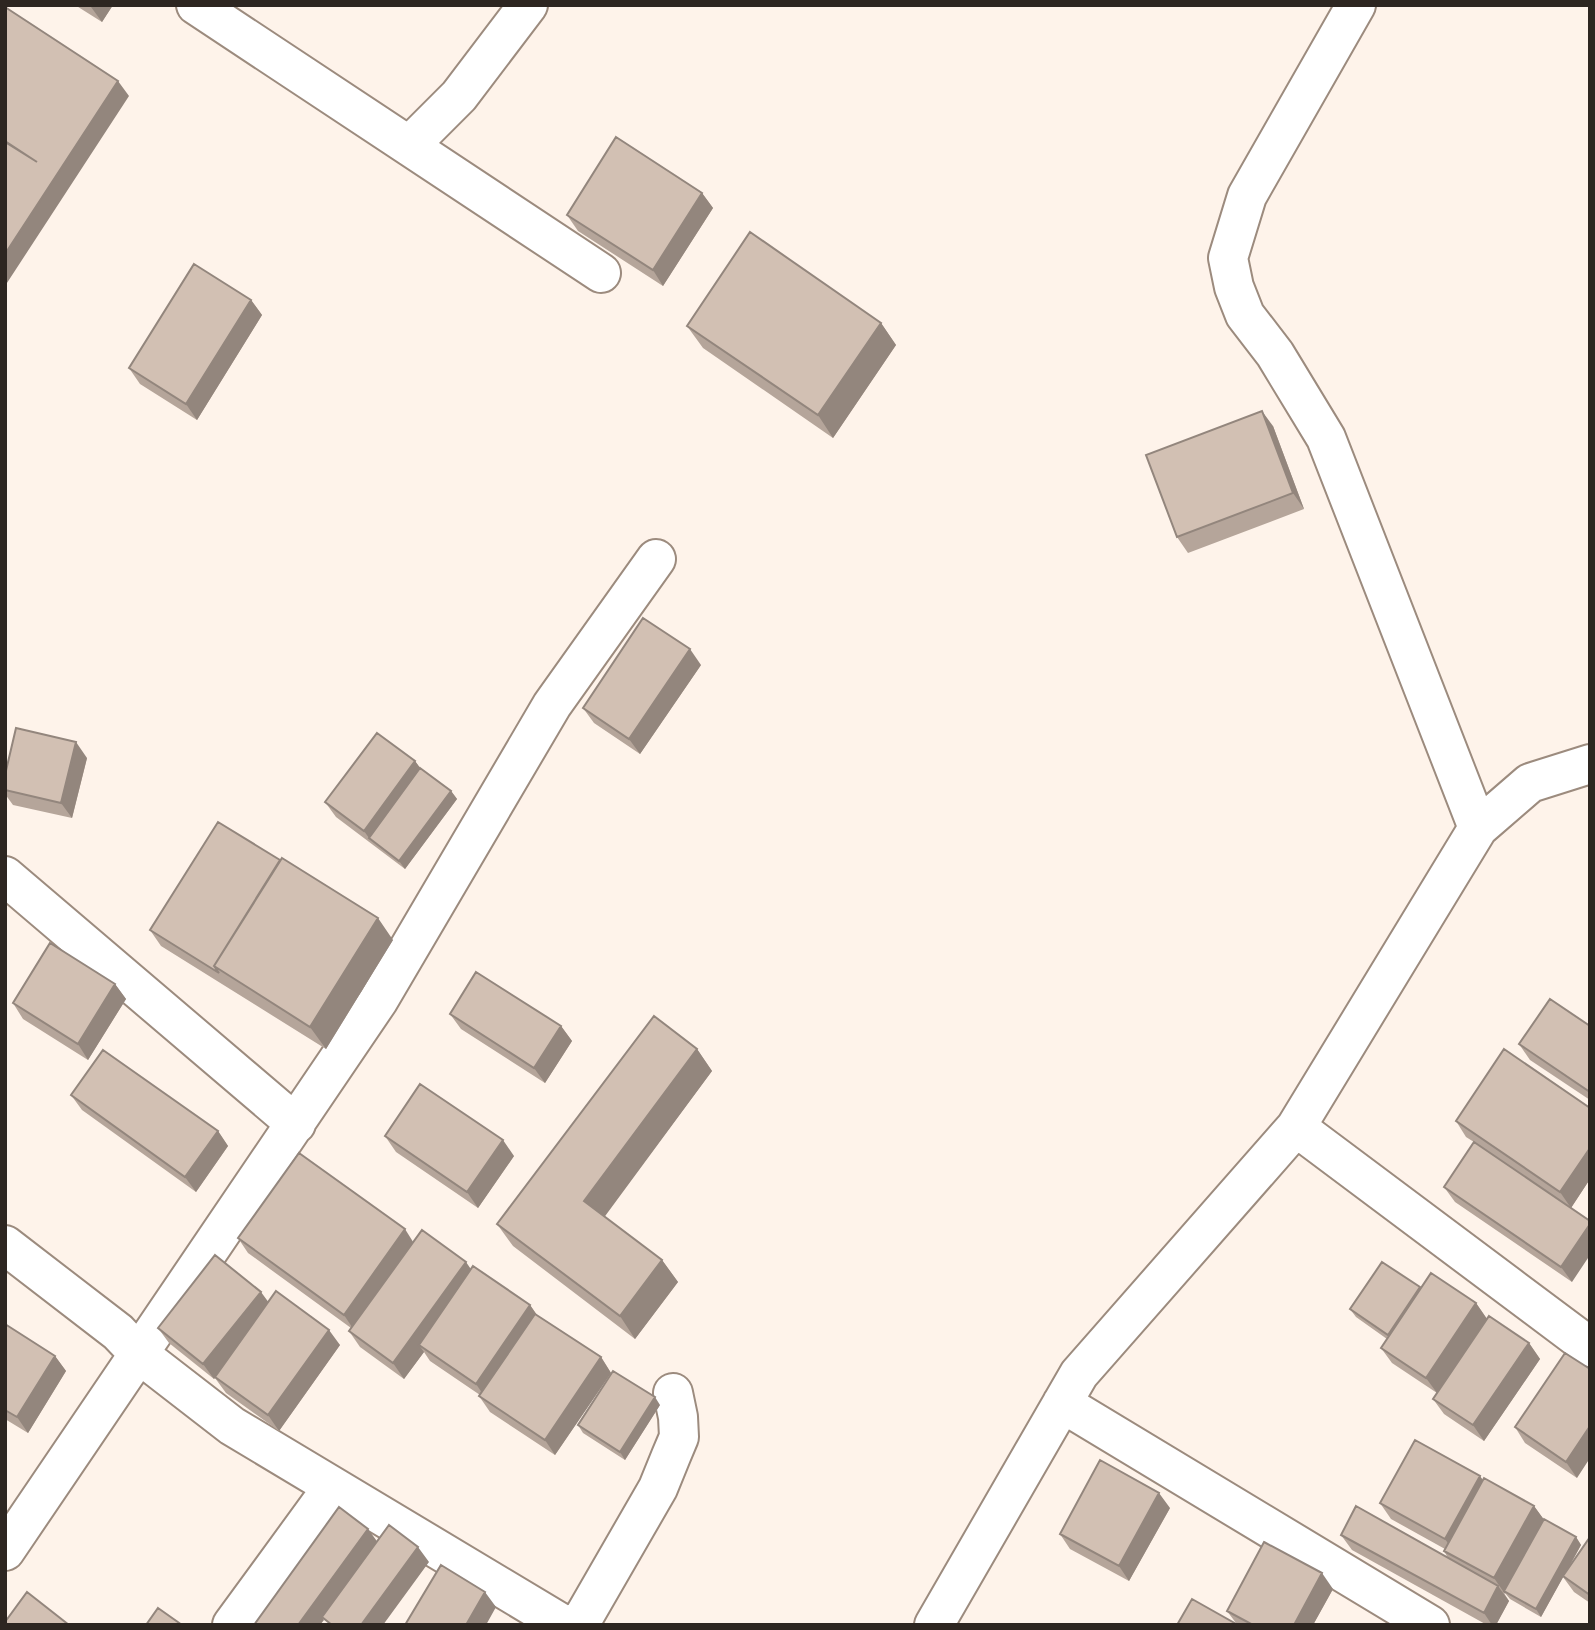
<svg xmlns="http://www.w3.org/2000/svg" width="1595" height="1630" viewBox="0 0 1595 1630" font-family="'Nunito Sans',sans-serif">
<rect width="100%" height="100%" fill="#fef3ea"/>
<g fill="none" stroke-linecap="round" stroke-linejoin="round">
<defs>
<path id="street" d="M 196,5 L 601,273
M 1356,5 L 1247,196 L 1228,258 L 1234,287 L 1245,315 L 1275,354 L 1326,438 L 1478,828
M 410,145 L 459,96 L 528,5
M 5,876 L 296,1124
M 1296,1127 L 1590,1347
M 5,1245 L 118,1332 L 139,1354 L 232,1426 L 564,1625
M 1062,1403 L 1430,1625
M 5,1551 L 378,1001 L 552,705 L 656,559
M 232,1625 L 332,1488
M 579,1625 L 658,1488 L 671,1456 L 679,1437 L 678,1417 L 673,1393
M 934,1625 L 1079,1374 L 1296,1127 L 1478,828 L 1530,783 L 1590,764"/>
</defs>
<use href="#street" stroke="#9c8b7e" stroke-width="42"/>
<use href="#street" stroke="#fff" stroke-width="38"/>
</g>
<path fill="#b5a59a" d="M 75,5 L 113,5 L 102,22 Z
M 702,193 L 713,208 L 663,286 L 578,231 L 567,215 Z
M 251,300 L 262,315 L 197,420 L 140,384 L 129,368 Z
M 881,323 L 896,345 L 833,438 L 703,348 L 687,326 Z
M 1273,426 L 1304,509 L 1188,553 L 1177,537 Z
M 701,665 L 640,754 L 594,723 L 583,708 Z
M 87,758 L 72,818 L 13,805 L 5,794 L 5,775 Z
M 415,761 L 420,768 L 451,791 L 457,799 L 405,869 L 336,817 L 325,802 Z
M 150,930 L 393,940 L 326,1049 L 161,946 Z
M 115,984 L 126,999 L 88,1060 L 23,1019 L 13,1003 Z
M 450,1014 L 561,1026 L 572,1041 L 545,1083 L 461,1029 Z
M 1590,1026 L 1590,1100 L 1530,1060 L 1519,1044 Z
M 697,1049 L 712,1071 L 604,1216 L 662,1260 L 678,1282 L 635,1339 L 513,1246 L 497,1224 Z
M 71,1095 L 218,1131 L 228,1146 L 196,1192 L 82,1110 Z
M 1590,1108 L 1590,1179 L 1571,1208 L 1572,1282 L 1455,1202 L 1444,1187 L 1474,1142 L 1466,1137 L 1456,1121 Z
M 385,1136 L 514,1156 L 478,1208 L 396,1152 Z
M 238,1238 L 413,1242 L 471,1269 L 530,1305 L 537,1315 L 601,1357 L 611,1373 L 555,1455 L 490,1412 L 479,1396 L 480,1395 L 430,1361 L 424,1352 L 404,1379 L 360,1347 L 349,1331 L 351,1328 L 248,1253 Z
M 1420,1287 L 1476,1303 L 1487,1319 L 1529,1343 L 1540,1359 L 1484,1441 L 1444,1414 L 1433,1399 L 1437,1393 L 1392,1363 L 1381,1348 L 1387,1339 L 1356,1317 L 1350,1309 Z
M 268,1302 L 340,1345 L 279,1431 L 226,1393 L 215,1378 L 214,1379 L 169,1343 L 158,1328 Z
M 5,1324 L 55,1356 L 66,1371 L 28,1433 L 5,1419 Z
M 1565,1353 L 1577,1478 L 1525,1443 L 1515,1427 Z
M 660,1405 L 625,1460 L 583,1433 L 578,1425 Z
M 1480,1476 L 1483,1481 L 1534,1506 L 1544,1520 L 1576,1537 L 1581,1545 L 1567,1571 L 1590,1537 L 1590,1603 L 1574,1592 L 1563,1577 L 1541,1617 L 1510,1599 L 1505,1593 L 1504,1593 L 1509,1601 L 1496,1625 L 1487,1625 L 1352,1550 L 1341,1535 L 1448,1558 L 1444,1551 L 1445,1549 L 1391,1519 L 1380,1503 Z
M 1170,1508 L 1129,1581 L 1070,1549 L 1060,1534 Z
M 1333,1589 L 1313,1625 L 1177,1625 L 1236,1623 L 1227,1611 Z"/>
<path fill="#93867d" d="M 92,5 L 113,5 L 102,22 L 91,7 Z
M 118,81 L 129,96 L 5,286 L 5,254 Z
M 702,193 L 713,208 L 663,286 L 653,270 Z
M 251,300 L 262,315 L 197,420 L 186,404 Z
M 881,323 L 896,345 L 833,438 L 818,415 Z
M 1262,411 L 1273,426 L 1304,509 L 1293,493 Z
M 690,649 L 701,665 L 640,754 L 629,739 Z
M 76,742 L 87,758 L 72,818 L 61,803 Z
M 415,761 L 426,776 L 369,838 L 364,831 Z
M 451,791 L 457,799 L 405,869 L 399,861 Z
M 378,918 L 393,940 L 326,1049 L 310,1027 Z
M 115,984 L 126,999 L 88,1060 L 78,1044 Z
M 561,1026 L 572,1041 L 545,1083 L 534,1068 Z
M 697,1049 L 712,1071 L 600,1223 L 584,1201 Z
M 218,1131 L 228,1146 L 196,1192 L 185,1177 Z
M 503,1140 L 514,1156 L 478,1208 L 467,1192 Z
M 1590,1148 L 1590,1179 L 1571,1208 L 1560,1192 Z
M 1590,1224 L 1590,1255 L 1572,1282 L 1561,1267 Z
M 405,1229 L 415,1245 L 354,1330 L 344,1315 Z
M 662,1260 L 678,1282 L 635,1339 L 620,1316 Z
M 466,1262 L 477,1278 L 419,1345 L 424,1352 L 404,1379 L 393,1363 Z
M 261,1292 L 272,1307 L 214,1379 L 203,1364 Z
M 1476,1303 L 1487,1319 L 1437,1393 L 1426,1378 Z
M 530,1305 L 541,1321 L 487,1400 L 476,1384 Z
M 329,1330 L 340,1345 L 279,1431 L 268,1415 Z
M 1529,1343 L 1540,1359 L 1484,1441 L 1473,1425 Z
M 55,1356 L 66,1371 L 28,1433 L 17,1417 Z
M 601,1357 L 611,1373 L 555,1455 L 545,1440 Z
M 655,1397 L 660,1405 L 625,1460 L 620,1452 Z
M 1590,1426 L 1590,1458 L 1577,1478 L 1566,1462 Z
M 1480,1476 L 1491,1492 L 1456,1555 L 1445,1539 Z
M 1159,1493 L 1170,1508 L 1129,1581 L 1119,1566 Z
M 1534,1506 L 1545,1521 L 1505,1594 L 1494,1578 Z
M 368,1529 L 379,1544 L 322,1617 L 324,1620 L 320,1625 L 298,1625 Z
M 1576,1537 L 1581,1545 L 1541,1617 L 1536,1609 Z
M 418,1547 L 429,1562 L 383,1625 L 361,1625 Z
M 1322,1573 L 1333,1589 L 1313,1625 L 1294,1625 Z
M 1498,1586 L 1509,1601 L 1496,1625 L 1492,1625 L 1484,1613 Z
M 485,1592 L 496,1607 L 486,1625 L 466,1625 Z"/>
<path fill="#d2c0b3" stroke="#93867d" stroke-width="2" d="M 5,7 L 118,81 L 5,254 L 5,142 L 37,162 L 5,141 Z
M 616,137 L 702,193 L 653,270 L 567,215 Z
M 750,232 L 881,323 L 818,415 L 687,326 Z
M 194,264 L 251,300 L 186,404 L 129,368 Z
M 1262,411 L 1293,493 L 1177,537 L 1146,455 Z
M 643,618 L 690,649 L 629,739 L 583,708 Z
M 16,728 L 76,742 L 61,803 L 5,790 L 5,775 Z
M 377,733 L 415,761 L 364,831 L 325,802 Z
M 420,768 L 451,791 L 399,861 L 369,838 Z
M 218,822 L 280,860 L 214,966 L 219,973 L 150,930 Z
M 282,858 L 378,918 L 310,1027 L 214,966 Z
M 50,943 L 115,984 L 78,1044 L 13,1003 Z
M 476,972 L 561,1026 L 534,1068 L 450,1014 Z
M 1550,999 L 1590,1026 L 1590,1092 L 1519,1044 Z
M 654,1016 L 697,1049 L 584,1201 L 662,1260 L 620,1316 L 497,1224 Z
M 1504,1049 L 1590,1108 L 1590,1148 L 1560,1192 L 1456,1121 Z
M 103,1050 L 218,1131 L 185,1177 L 71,1095 Z
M 420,1084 L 503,1140 L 467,1192 L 385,1136 Z
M 1474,1142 L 1590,1221 L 1590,1224 L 1561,1267 L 1444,1187 Z
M 299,1153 L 405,1229 L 344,1315 L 238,1238 Z
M 422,1230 L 466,1262 L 393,1363 L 349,1331 Z
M 215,1255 L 261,1292 L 203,1364 L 158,1328 Z
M 1382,1262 L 1420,1287 L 1388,1335 L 1350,1309 Z
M 473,1266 L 530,1305 L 476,1384 L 419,1345 Z
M 1431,1273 L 1476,1303 L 1426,1378 L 1381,1348 Z
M 276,1291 L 329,1330 L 268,1415 L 215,1377 Z
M 535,1314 L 601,1357 L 545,1440 L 479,1396 Z
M 1489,1316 L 1529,1343 L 1473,1425 L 1433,1399 Z
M 5,1324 L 55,1356 L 17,1417 L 5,1410 Z
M 1565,1353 L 1590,1369 L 1590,1426 L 1566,1462 L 1515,1427 Z
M 613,1371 L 655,1397 L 620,1452 L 578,1425 Z
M 1415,1440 L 1480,1476 L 1445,1539 L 1380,1503 Z
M 1100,1460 L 1159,1493 L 1119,1566 L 1060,1534 Z
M 1484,1478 L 1534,1506 L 1494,1578 L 1444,1551 Z
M 1356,1506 L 1498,1586 L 1484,1613 L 1341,1535 Z
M 339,1507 L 368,1529 L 298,1625 L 254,1625 Z
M 1544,1519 L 1576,1537 L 1536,1609 L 1504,1591 Z
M 389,1525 L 418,1547 L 361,1625 L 332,1625 L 322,1617 Z
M 1590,1537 L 1590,1595 L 1563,1576 Z
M 1264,1542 L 1322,1573 L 1294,1625 L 1253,1625 L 1227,1611 Z
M 441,1565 L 485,1592 L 466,1625 L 405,1625 Z
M 27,1592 L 69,1625 L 5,1625 L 5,1622 Z
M 1192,1599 L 1238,1625 L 1177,1625 Z
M 158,1608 L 182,1625 L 146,1625 Z"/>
<rect width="1595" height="1630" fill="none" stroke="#2d2621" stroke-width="14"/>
</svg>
